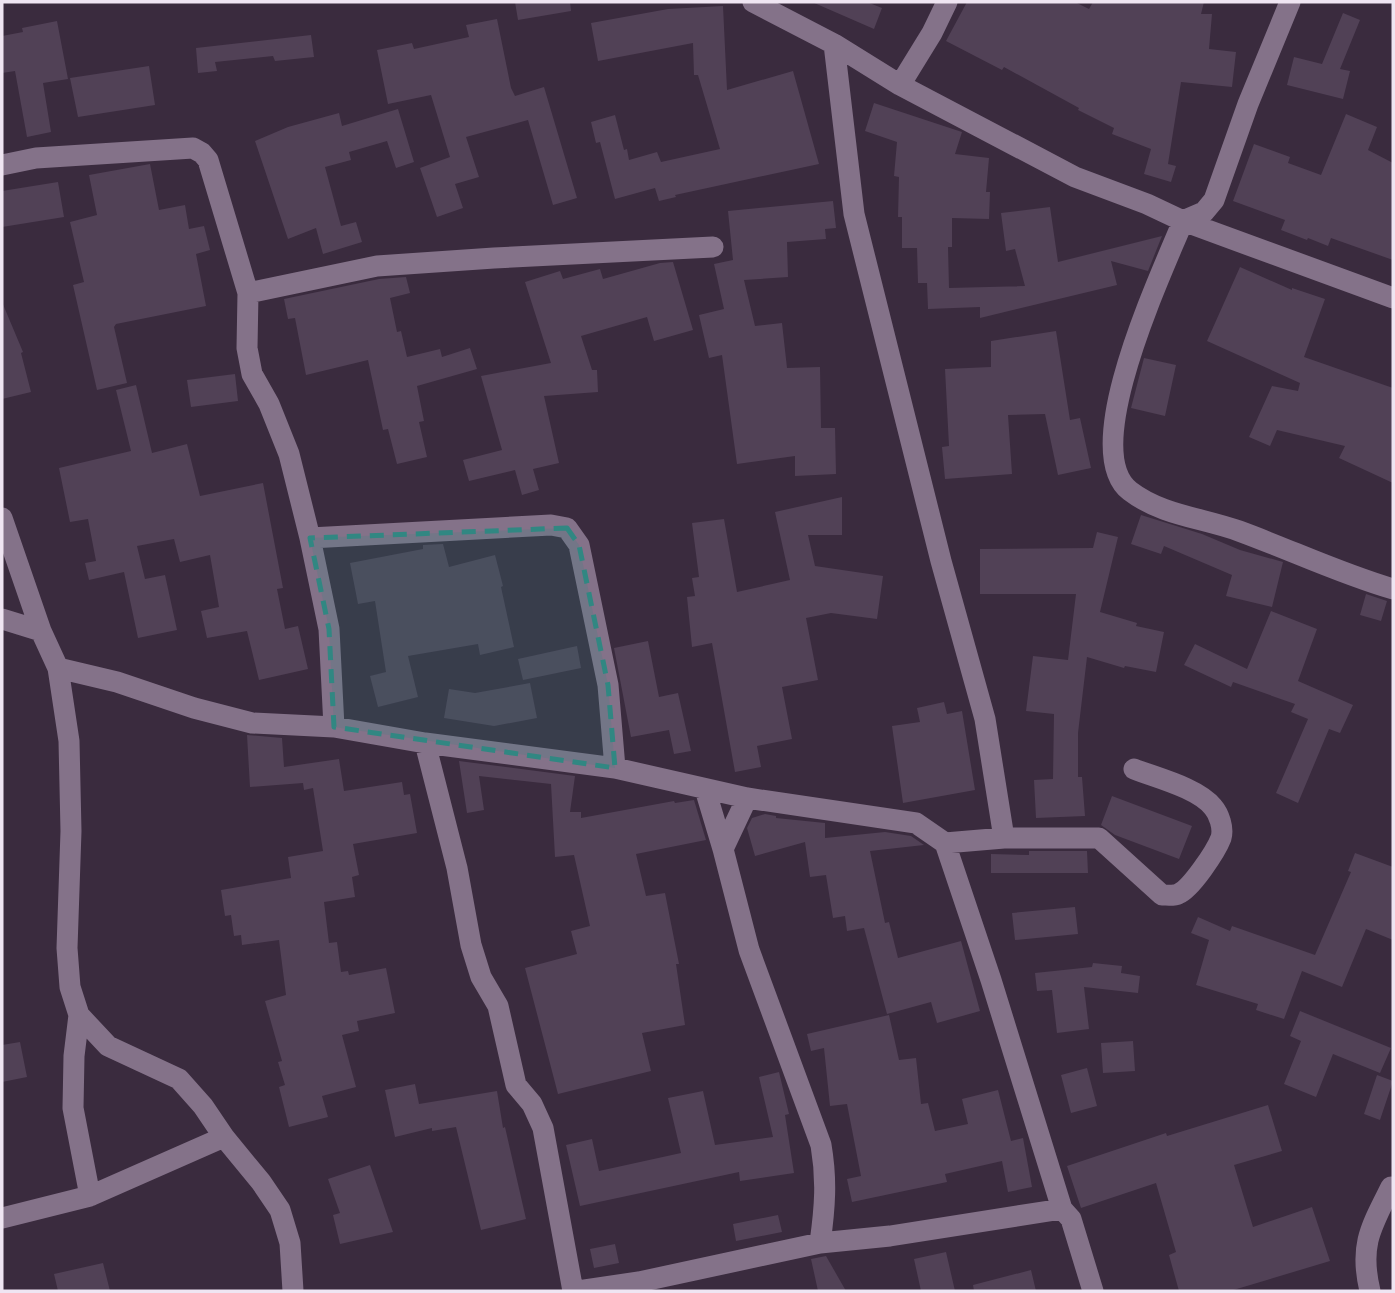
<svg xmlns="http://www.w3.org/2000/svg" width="1395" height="1293" viewBox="0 0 1395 1293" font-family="'DejaVu Sans',sans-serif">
<rect width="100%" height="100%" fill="#3a2b3e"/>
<path fill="#514156" d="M 515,2 L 570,2 L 571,11 L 518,20 Z
M 812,2 L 867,2 L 882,8 L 874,29 Z
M 967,2 L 1075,2 L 1089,9 L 1093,2 L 1204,2 L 1201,14 L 1212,14 L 1209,49 L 1236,52 L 1232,87 L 1181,82 L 1168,164 L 1176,166 L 1171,182 L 1144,174 L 1151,149 L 1112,134 L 1114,128 L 1078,110 L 1079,108 L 1004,67 L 1002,70 L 946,41 Z
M 723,6 L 727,90 L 793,71 L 819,164 L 675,195 L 676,197 L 659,201 L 655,188 L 615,199 L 600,142 L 596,143 L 591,122 L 615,115 L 624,150 L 627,149 L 629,160 L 657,152 L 661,162 L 720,149 L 698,75 L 694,75 L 693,43 L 598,61 L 591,23 L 668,9 Z
M 1343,13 L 1360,20 L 1340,69 L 1350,71 L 1343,99 L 1287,85 L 1294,57 L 1322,64 Z
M 497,19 L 511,88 L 515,96 L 544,87 L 577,198 L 553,205 L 528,120 L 466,137 L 479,177 L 455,184 L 463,208 L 437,217 L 420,168 L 450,157 L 431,95 L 388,104 L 377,50 L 412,43 L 414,49 L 469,37 L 466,25 Z
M 57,21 L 68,79 L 43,83 L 51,132 L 27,137 L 15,71 L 2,73 L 2,36 L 23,32 L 22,28 Z
M 311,35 L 314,57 L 275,61 L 273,56 L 215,62 L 217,71 L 198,73 L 196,48 Z
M 149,66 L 155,105 L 78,117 L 70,78 Z
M 874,103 L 962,132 L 955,154 L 989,158 L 986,192 L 990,192 L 989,219 L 952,218 L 952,247 L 948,247 L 949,288 L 1025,286 L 1015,249 L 1006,251 L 1001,213 L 1050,207 L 1058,262 L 1162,236 L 1148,271 L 1111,261 L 1117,285 L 980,318 L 980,307 L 928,309 L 927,283 L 918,283 L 917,248 L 902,248 L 902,217 L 898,217 L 899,177 L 894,176 L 897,142 L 865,131 Z
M 398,109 L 414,162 L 396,168 L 387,141 L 349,152 L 351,160 L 325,167 L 341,226 L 356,222 L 362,242 L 323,254 L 316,228 L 288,239 L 255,141 L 288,127 L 339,113 L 342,126 Z
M 1346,114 L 1377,127 L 1368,150 L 1393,163 L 1393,260 L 1331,238 L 1328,246 L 1308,238 L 1307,240 L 1281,230 L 1285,220 L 1233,201 L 1254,144 L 1290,157 L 1288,163 L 1321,175 Z
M 150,164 L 159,210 L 185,205 L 189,229 L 204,226 L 210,250 L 196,254 L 206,306 L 116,324 L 114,327 L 127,383 L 97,390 L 73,285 L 84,282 L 70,222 L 97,215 L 89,175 Z
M 58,182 L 64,217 L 2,227 L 2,191 Z
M 833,201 L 836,228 L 825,229 L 826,239 L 787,242 L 788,277 L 744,280 L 755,326 L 782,323 L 787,368 L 820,367 L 821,428 L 835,428 L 836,474 L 795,476 L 795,456 L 737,464 L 722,355 L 709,358 L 699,315 L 724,309 L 714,264 L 733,260 L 728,211 Z
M 673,262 L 693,330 L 654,341 L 647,317 L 581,336 L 592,370 L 597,370 L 598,392 L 544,396 L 559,463 L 533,469 L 539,490 L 522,495 L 515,470 L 469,481 L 463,460 L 502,450 L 481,376 L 551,363 L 525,282 L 560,271 L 563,279 L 600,269 L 603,279 L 660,263 Z
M 1240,267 L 1292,290 L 1292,288 L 1325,299 L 1304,357 L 1393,388 L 1393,483 L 1339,458 L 1345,446 L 1277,430 L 1270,446 L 1249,437 L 1272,386 L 1298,391 L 1300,383 L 1207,341 Z
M 406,277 L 410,293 L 390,298 L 397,332 L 401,331 L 407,357 L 440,349 L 442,357 L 470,348 L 477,369 L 417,386 L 424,421 L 419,422 L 427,457 L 397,464 L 388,429 L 383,430 L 368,360 L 306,375 L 295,318 L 288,319 L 284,299 L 379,279 Z
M 2,302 L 23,352 L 21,353 L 31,392 L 2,399 Z
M 1056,331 L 1070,420 L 1080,418 L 1091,468 L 1058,475 L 1045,414 L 1008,415 L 1012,474 L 945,479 L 942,447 L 949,446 L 945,369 L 991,367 L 991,341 Z
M 1144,358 L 1176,365 L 1165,416 L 1131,408 Z
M 235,374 L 238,401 L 191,407 L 187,380 Z
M 136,385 L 152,453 L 187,444 L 200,496 L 263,483 L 283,588 L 277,589 L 285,629 L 298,626 L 308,669 L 259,680 L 247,631 L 207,638 L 201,611 L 219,607 L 210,555 L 180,562 L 174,539 L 137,546 L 145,579 L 165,575 L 177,630 L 138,638 L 124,572 L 89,580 L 85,563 L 96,561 L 88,519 L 70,522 L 59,468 L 131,451 L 116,390 Z
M 842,497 L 842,535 L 808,535 L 815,566 L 883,576 L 877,619 L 831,613 L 806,618 L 818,680 L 782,687 L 792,739 L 757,746 L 761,767 L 735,772 L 712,643 L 692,647 L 687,597 L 695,596 L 692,578 L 699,577 L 692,523 L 724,519 L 737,592 L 790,580 L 775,512 Z
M 1141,515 L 1202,534 L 1240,550 L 1283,562 L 1272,607 L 1226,596 L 1232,575 L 1164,546 L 1161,554 L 1131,544 Z
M 1097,532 L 1118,537 L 1100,612 L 1137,623 L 1136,626 L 1164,632 L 1156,672 L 1125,666 L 1124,668 L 1087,657 L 1078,733 L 1078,777 L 1082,777 L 1085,816 L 1036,818 L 1034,780 L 1053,779 L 1054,714 L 1026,711 L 1033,656 L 1068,660 L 1076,594 L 980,594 L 980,549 L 1093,548 Z
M 443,544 L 449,567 L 495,555 L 503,586 L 501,587 L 514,647 L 480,655 L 478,644 L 408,656 L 418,697 L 378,707 L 370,676 L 386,672 L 375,601 L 358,604 L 350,563 L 423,549 L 423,545 Z
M 1366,594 L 1387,601 L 1381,621 L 1360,615 Z
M 1271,611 L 1317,629 L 1298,681 L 1353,705 L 1340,733 L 1329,729 L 1298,803 L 1276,793 L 1308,719 L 1291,712 L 1295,704 L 1233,682 L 1231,687 L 1184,665 L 1195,644 L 1247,669 Z
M 648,641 L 659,697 L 678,693 L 691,751 L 674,754 L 669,730 L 631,737 L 614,648 Z
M 577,646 L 581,668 L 523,680 L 518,659 Z
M 530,683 L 537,718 L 494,726 L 444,718 L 449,689 L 475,693 Z
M 944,702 L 947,714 L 962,711 L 975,790 L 903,803 L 892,726 L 920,722 L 917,708 Z
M 247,735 L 282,738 L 284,767 L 339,759 L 344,791 L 402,782 L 404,795 L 410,794 L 417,833 L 353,844 L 359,875 L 352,877 L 355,897 L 324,902 L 329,943 L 337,942 L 341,972 L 348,971 L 349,975 L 386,968 L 395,1013 L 357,1021 L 359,1031 L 342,1035 L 356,1087 L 322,1096 L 328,1117 L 289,1127 L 279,1087 L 285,1085 L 278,1062 L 282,1061 L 265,1001 L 286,995 L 279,940 L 242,945 L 241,935 L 234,936 L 231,915 L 225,916 L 221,890 L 291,878 L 288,857 L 323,851 L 313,788 L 304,790 L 303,783 L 250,787 Z
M 459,761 L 575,776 L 570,812 L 581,812 L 581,818 L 674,801 L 675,803 L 694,800 L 706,840 L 636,854 L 646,896 L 665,893 L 679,964 L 676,964 L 685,1025 L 642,1033 L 651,1071 L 558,1094 L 525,968 L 577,954 L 571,931 L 590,926 L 574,855 L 555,857 L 551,784 L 479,776 L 484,810 L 467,813 Z
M 1112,796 L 1192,826 L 1179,859 L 1115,835 L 1101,825 Z
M 765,814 L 776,816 L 776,818 L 825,823 L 825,838 L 885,832 L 911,836 L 924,845 L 870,851 L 885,923 L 889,922 L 898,958 L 961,941 L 980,1011 L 937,1023 L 931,1002 L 887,1014 L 864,928 L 847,931 L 845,916 L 833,918 L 826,875 L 810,877 L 805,842 L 755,856 L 747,828 L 752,818 Z
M 1029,851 L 1087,851 L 1088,873 L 991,873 L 991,854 L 1029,855 Z
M 1355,853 L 1393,867 L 1393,940 L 1366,929 L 1342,987 L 1302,971 L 1284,1019 L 1256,1010 L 1258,1004 L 1196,985 L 1209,940 L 1191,933 L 1198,917 L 1230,931 L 1232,926 L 1315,955 L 1351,872 L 1348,871 Z
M 1075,907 L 1078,934 L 1015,940 L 1012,913 Z
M 1093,963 L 1122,966 L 1121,973 L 1140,976 L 1138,993 L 1084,987 L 1089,1029 L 1057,1033 L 1052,990 L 1037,991 L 1035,973 L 1092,967 Z
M 1300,1011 L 1391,1048 L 1380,1073 L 1333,1054 L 1316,1097 L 1284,1084 L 1301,1041 L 1290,1036 Z
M 889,1015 L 899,1060 L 916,1058 L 921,1104 L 928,1103 L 935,1131 L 968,1124 L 962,1099 L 998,1090 L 1011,1141 L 1023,1138 L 1032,1187 L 1008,1192 L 1002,1161 L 945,1174 L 947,1182 L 852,1202 L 847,1179 L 861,1176 L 847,1104 L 830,1106 L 824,1048 L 811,1051 L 807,1034 Z
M 1133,1041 L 1135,1071 L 1103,1073 L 1101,1043 Z
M 20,1042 L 27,1077 L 2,1082 L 2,1045 Z
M 1087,1068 L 1097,1106 L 1071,1113 L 1061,1075 Z
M 779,1072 L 789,1114 L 785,1115 L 794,1173 L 740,1181 L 739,1172 L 580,1206 L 566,1145 L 592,1139 L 599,1171 L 681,1153 L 668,1098 L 703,1091 L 715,1145 L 773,1137 L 759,1077 Z
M 1377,1075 L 1393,1081 L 1380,1120 L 1364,1114 Z
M 415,1084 L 419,1104 L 497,1091 L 503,1128 L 505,1127 L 526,1219 L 481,1230 L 456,1127 L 432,1131 L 432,1128 L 395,1137 L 385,1090 Z
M 1268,1105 L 1282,1151 L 1234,1165 L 1253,1227 L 1312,1207 L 1330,1261 L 1230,1291 L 1179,1291 L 1169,1255 L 1176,1252 L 1156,1183 L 1081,1208 L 1067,1166 L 1166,1133 L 1167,1136 Z
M 370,1165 L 393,1232 L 340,1244 L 333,1215 L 340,1213 L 328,1179 Z
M 778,1215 L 782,1232 L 736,1241 L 733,1224 Z
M 615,1244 L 619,1263 L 594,1268 L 590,1249 Z
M 946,1252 L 955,1291 L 921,1291 L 914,1259 Z
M 826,1256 L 846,1291 L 818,1291 L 811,1259 Z
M 103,1263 L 110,1291 L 58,1291 L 54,1274 Z
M 1031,1270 L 1036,1291 L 974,1291 L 973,1285 Z"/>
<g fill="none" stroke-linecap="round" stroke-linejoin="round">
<path stroke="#847289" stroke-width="21" d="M 753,2 L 834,44 L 900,85 L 1075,177 L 1147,204 L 1183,221 L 1393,298
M 1290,2 L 1248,104 L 1214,200 L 1204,212 L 1183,221 C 1163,271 1077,450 1130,491 C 1161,515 1203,518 1239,531 C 1291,550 1341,574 1393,589
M 834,44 L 854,214 L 941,561 L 985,719 L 1004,838
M 900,85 L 932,33 L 947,2
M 2,165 L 36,158 L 193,148 L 202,153 L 208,160 L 248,293 L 247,348 L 252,374 L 269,404 L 289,454 L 310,538 L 329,629 L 334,727
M 248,293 L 377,266 L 494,258 L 713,247
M 2,518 L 41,631 L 58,668 L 69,741 L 71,831 L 67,948 L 70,987 L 79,1015 L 108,1046 L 179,1079 L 203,1106 L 224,1137 L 261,1182 L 280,1210 L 290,1243 L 293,1291
M 310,538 L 551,525 L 567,528 L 579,545 L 608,685 L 615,768
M 2,619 L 41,631
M 58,668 L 117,682 L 194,708 L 252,723 L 334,727 L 425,743 L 615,768 L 747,798 L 916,823 L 945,843 L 1004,838 L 1099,838 L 1162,895 C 1167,895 1174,896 1178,894 C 1191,889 1216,851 1221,838 C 1224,828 1219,814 1213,807 C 1198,788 1157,778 1134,769
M 425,743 L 457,868 L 471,945 L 481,977 L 498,1006 L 516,1085 L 532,1104 L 543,1128 L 573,1291
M 705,789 L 723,849 L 749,950 L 821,1145 C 827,1180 825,1207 820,1243
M 945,843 L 991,980 L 1062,1209
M 723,849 L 747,798
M 79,1015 L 74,1056 L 73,1108 L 90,1196
M 2,1218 L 90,1196 L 224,1137
M 578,1291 L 639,1282 L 820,1243 L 890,1236 L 1062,1209 L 1071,1219 L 1093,1291
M 1370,1291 C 1359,1245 1371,1227 1391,1187"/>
</g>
<path fill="#318782" fill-opacity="0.2" stroke="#318782" stroke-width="5" stroke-dasharray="14 9" stroke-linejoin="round" d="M 567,528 L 579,545 L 608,685 L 615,768 L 334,727 L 329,629 L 310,538 Z"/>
<rect width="1395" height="1293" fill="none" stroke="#efe5f2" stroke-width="7"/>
</svg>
